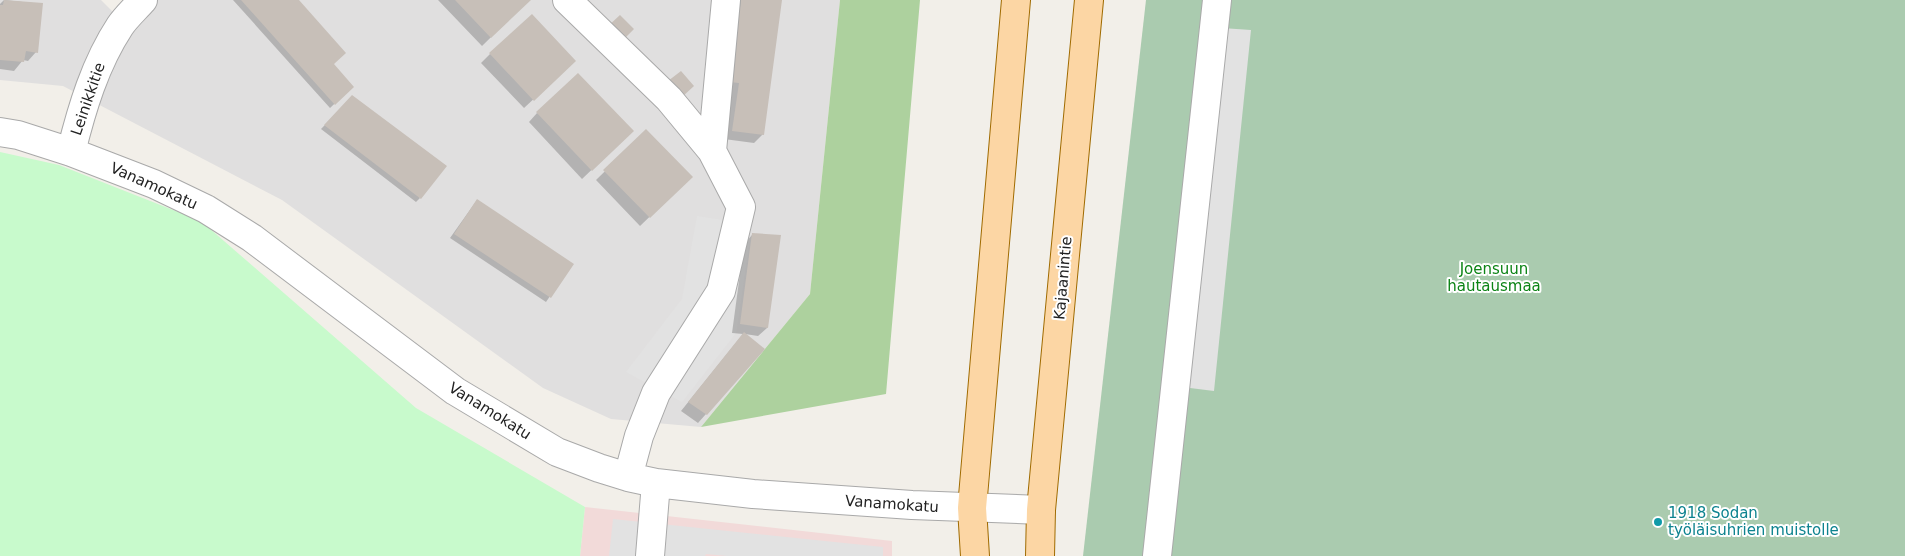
<svg xmlns="http://www.w3.org/2000/svg" width="1905" height="556" viewBox="0 0 1905 556" font-family="'DejaVu Sans',sans-serif">
<rect width="100%" height="100%" fill="#f2efe9"/>
<path fill="#e0dfdf" d="M 0,0 L 101,0 L 117,16 L 131,0 L 840,0 L 810,294 L 701,427 L 611,419 L 543,388 L 282,200 L 63,86 L 0,80 Z"/>
<path fill="#f2dad9" d="M 585,507 L 892,541 L 892,556 L 580,556 Z"/>
<path fill="#add19e" d="M 840,0 L 920,0 L 886,394 L 701,427 L 810,294 Z"/>
<path fill="#aacbaf" d="M 1146,0 L 1905,0 L 1905,556 L 1083,556 Z"/>
<path fill="#c8facc" d="M 0,152 L 59,165 L 201,221 L 416,408 L 585,507 L 580,556 L 0,556 Z"/>
<path fill="#e2e2e2" d="M 1222,28 L 1251,30 L 1214,391 L 1182,387 Z
M 754,210 L 736,333 L 682,402 L 626,372 L 682,299 L 697,216 L 729,221 Z
M 613,519 L 883,547 L 883,556 L 727,556 L 706,554 L 705,556 L 609,556 Z"/>
<path fill="#0003" d="M 4,0 L 42,4 L 36,52 L 28,61 L 23,60 L 14,71 L 0,69 L 0,4 Z
M 233,0 L 297,0 L 332,65 L 352,87 L 330,108 Z
M 438,0 L 529,0 L 482,46 Z
M 734,0 L 781,0 L 763,134 L 754,143 L 724,139 Z
M 490,54 L 566,69 L 524,108 L 481,63 Z
M 352,97 L 420,198 L 416,202 L 321,129 Z
M 537,113 L 623,140 L 582,179 L 529,122 Z
M 646,131 L 691,177 L 640,226 L 596,180 Z
M 477,200 L 572,264 L 546,302 L 450,238 Z
M 752,235 L 767,328 L 758,336 L 745,334 L 706,414 L 698,423 L 681,411 L 743,334 L 732,333 L 744,244 Z"/>
<path fill="#c7bfb8" d="M 4,0 L 43,3 L 38,53 L 26,51 L 24,62 L 0,60 L 0,5 L 3,5 Z
M 241,0 L 299,0 L 346,53 L 334,64 L 354,87 L 335,105 Z
M 455,0 L 531,0 L 491,38 Z
M 741,0 L 782,0 L 764,135 L 732,131 L 739,83 L 729,82 Z
M 532,14 L 576,61 L 534,101 L 489,53 Z
M 620,15 L 634,29 L 621,42 L 607,27 Z
M 681,71 L 694,86 L 682,97 L 668,81 Z
M 578,73 L 634,131 L 592,171 L 536,112 Z
M 352,95 L 447,166 L 421,199 L 324,125 Z
M 646,129 L 693,177 L 650,218 L 603,170 Z
M 477,199 L 574,264 L 551,298 L 454,234 Z
M 752,233 L 781,235 L 768,328 L 740,324 Z
M 744,332 L 765,349 L 707,415 L 688,402 Z"/>
<g fill="none" stroke-linecap="round" stroke-linejoin="round">
<defs>
<path id="minor" d="M 567,0 L 669,99 L 712,151 L 741,207 L 721,291 L 656,393 L 639,436 L 628,477
M 0,132 L 18,135 L 71,152 L 154,184 L 206,209 L 252,238 L 455,391 L 557,452 L 599,468 L 628,477 L 656,483 L 753,494 L 912,505 L 1041,510
M 712,151 L 726,0
M 71,152 C 82,108 95,64 120,26 C 126,17 135,9 143,0
M 650,556 L 656,483
M 1157,556 L 1217,0"/>
<path id="major" d="M 975,556 L 972,508 L 1016,0
M 1040,556 L 1041,510 L 1089,0"/>
</defs>
<use href="#minor" stroke="#a9a9a9" stroke-width="30"/>
<use href="#major" stroke="#a06b00" stroke-width="30"/>
<use href="#minor" stroke="#fff" stroke-width="28"/>
<use href="#major" stroke="#fcd6a4" stroke-width="28"/>
</g>
<circle fill="#0f9aa8" stroke="#fff" stroke-width="2" cx="1658" cy="522" r="5"/>
<g text-anchor="middle" stroke-width="4" stroke-linejoin="round" paint-order="stroke">
<g font-size="15" fill="#222" stroke="#fff">
<text transform="translate(88 99) rotate(-71)" y="5">Leinikkitie</text>
<text transform="translate(154 186) rotate(24)" y="5">Vanamokatu</text>
<text transform="translate(1063 278) rotate(-85)" y="5">Kajaanintie</text>
<text transform="translate(490 411) rotate(32)" y="5">Vanamokatu</text>
<text transform="translate(892 504) rotate(4)" y="5">Vanamokatu</text>
</g>
<g font-size="15" fill="#0c8416" stroke="#fff">
<text x="1494" y="274">Joensuun<tspan x="1494" dy="17">hautausmaa</tspan></text>
</g>
<g font-size="15" fill="#0d838f" stroke="#fff" text-anchor="start">
<text x="1668" y="518">1918 Sodan<tspan x="1668" dy="17">työläisuhrien muistolle</tspan></text>
</g>
</g>
</svg>
